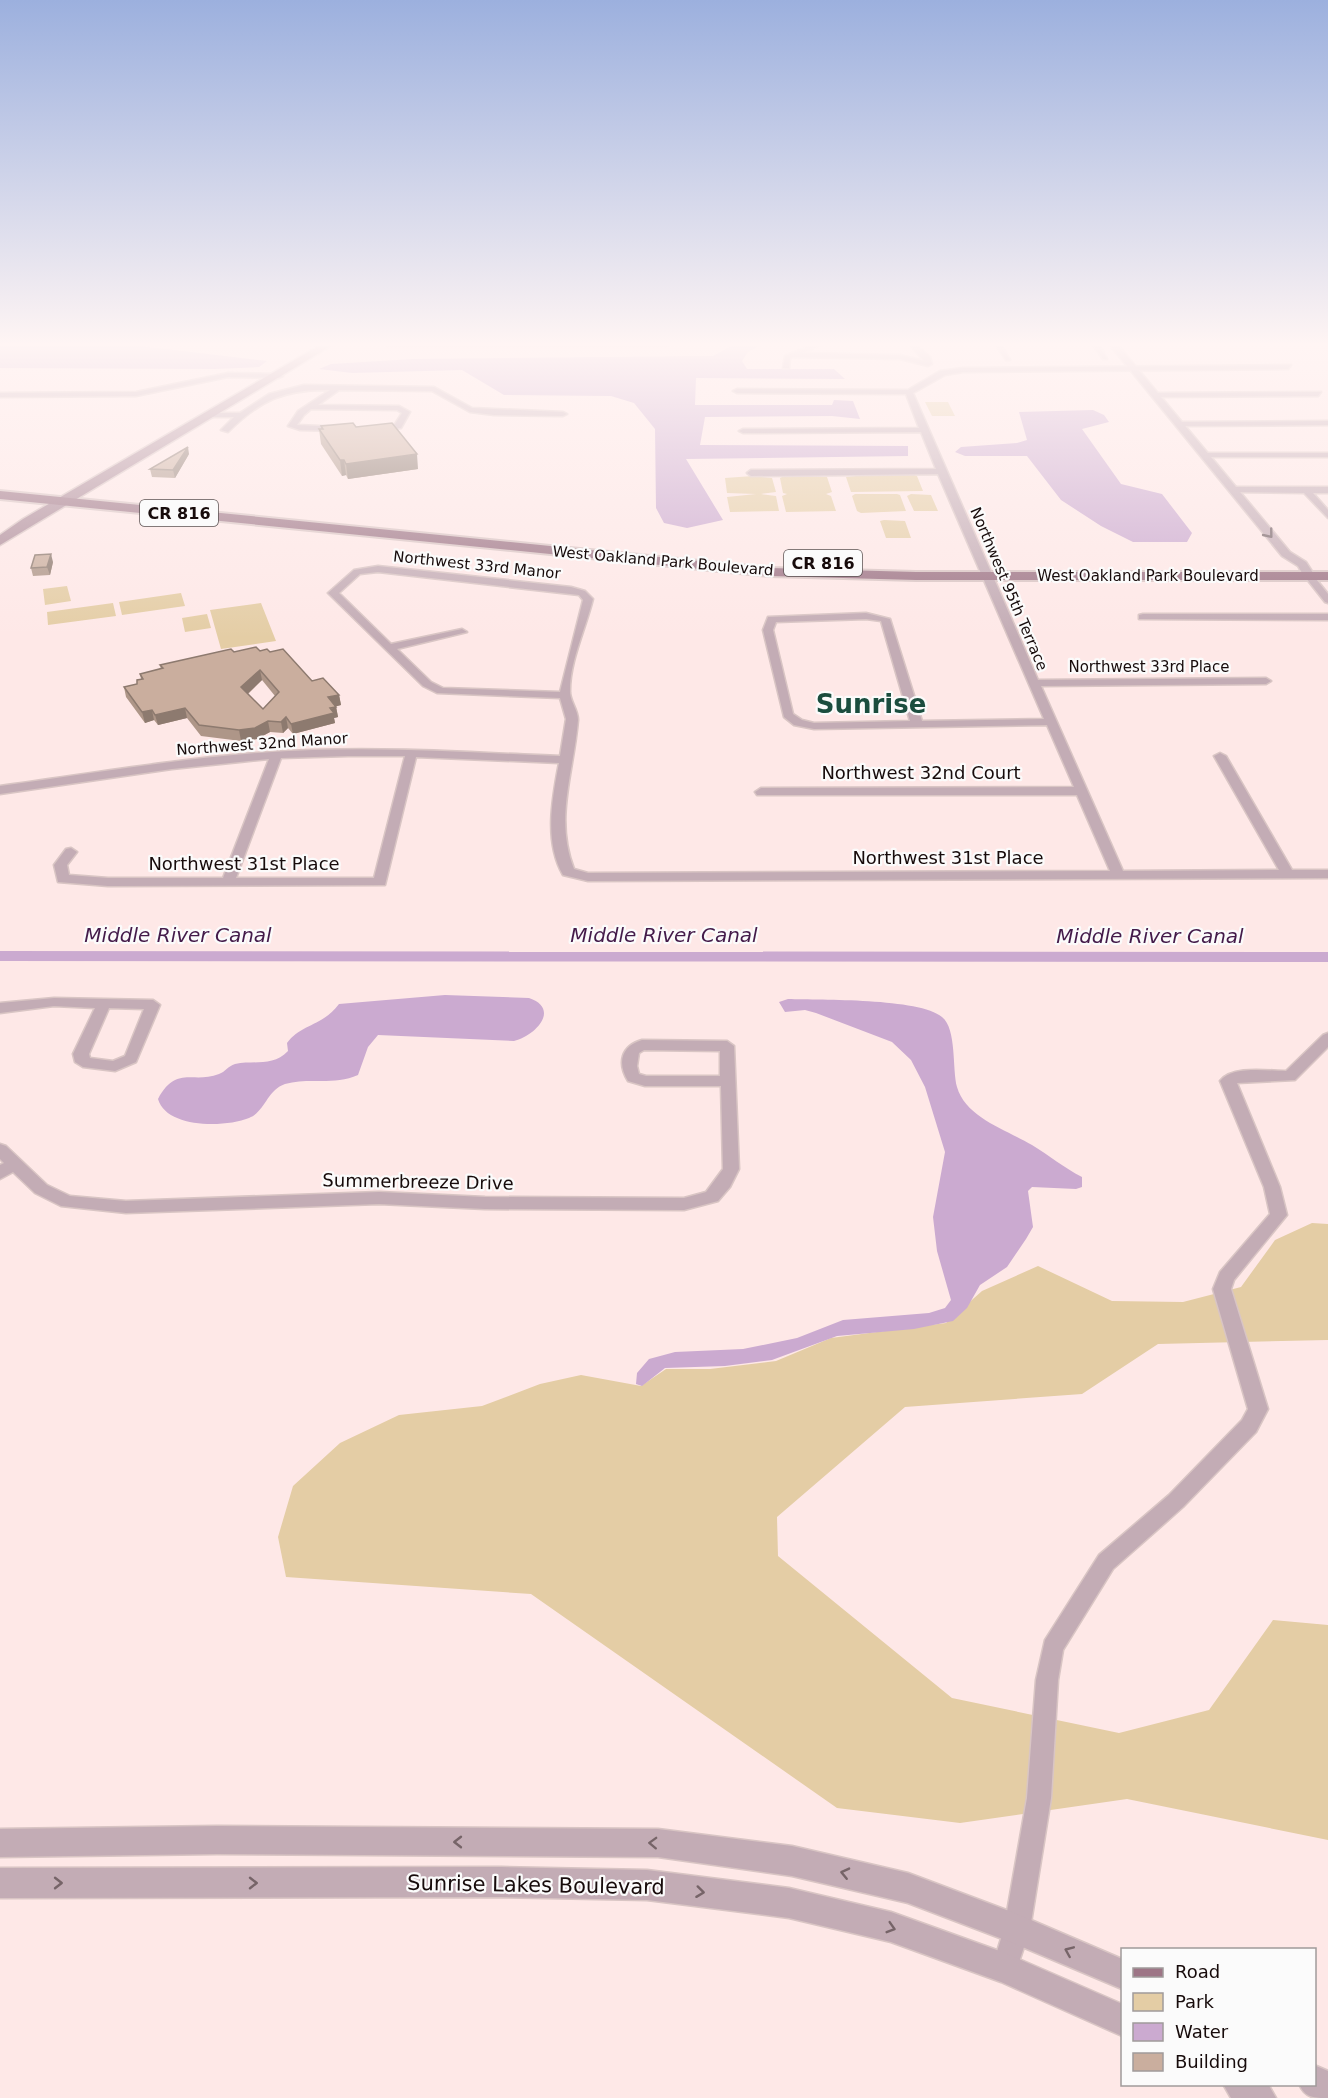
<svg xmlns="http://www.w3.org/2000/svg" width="1328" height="2098" viewBox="0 0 1328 2098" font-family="'DejaVu Sans',sans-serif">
<rect width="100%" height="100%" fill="#fee8e7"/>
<path fill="#e4cda5" d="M 925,402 L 948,402 L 955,416 L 932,416 Z
M 866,475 L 914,475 L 917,476 L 923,491 L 851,492 L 846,477 Z
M 753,476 L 772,478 L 776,492 L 761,494 L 776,496 L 779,511 L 730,512 L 727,497 L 756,494 L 727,493 L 725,478 Z
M 784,476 L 827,477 L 832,492 L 826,494 L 831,496 L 836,511 L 786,512 L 782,496 L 787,494 L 783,493 L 780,478 Z
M 855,494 L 897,494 L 900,495 L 906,511 L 861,513 L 857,511 L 852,496 Z
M 911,494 L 931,495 L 938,511 L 914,511 L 907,496 Z
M 884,520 L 905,521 L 911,538 L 886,538 L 880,521 Z
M 67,586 L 71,601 L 45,605 L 43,589 Z
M 181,593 L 185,606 L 122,615 L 119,602 Z
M 113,603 L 116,616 L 48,625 L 47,612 Z
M 261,603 L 276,641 L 221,649 L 210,610 Z
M 207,614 L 211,628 L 185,632 L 182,618 Z
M 1312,1223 L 1328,1224 L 1328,1340 L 1158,1344 L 1082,1394 L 905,1407 L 777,1517 L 778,1556 L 952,1698 L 1119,1733 L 1209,1710 L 1273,1620 L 1328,1625 L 1328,1840 L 1127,1799 L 960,1823 L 837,1808 L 531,1594 L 286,1577 L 278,1537 L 293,1486 L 340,1443 L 399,1415 L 482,1406 L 540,1384 L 581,1375 L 641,1386 L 666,1369 L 710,1369 L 776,1361 L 831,1338 L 946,1323 L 982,1291 L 1038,1266 L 1112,1301 L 1183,1302 L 1241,1287 L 1275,1240 Z"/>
<path fill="#cbaad0" d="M 0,344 L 124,344 L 267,361 L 259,367 L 215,369 L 0,368 Z
M 735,344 L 763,344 L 748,352 L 742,361 L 747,369 L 834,369 L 845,379 L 696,378 L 695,405 L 832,405 L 834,400 L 853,401 L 860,419 L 832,416 L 705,417 L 700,445 L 908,446 L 908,456 L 686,459 L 723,520 L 687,528 L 664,523 L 656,508 L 655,429 L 634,403 L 611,396 L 504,395 L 462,370 L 352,373 L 319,369 L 331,364 L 413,359 L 713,356 Z
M 1093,410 L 1104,415 L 1109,422 L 1082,429 L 1121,484 L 1162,494 L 1192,533 L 1187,542 L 1133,542 L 1101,526 L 1061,500 L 1027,456 L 965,456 L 955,452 L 961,447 L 1017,443 L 1027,440 L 1019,412 Z
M 445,995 L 529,998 C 561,1009 535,1036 514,1041 L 378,1035 L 368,1047 L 358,1075 C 334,1086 309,1077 285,1084 C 267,1090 265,1112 249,1118 C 224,1128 166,1128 158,1099 C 176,1065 194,1084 219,1074 C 225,1072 228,1066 235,1064 C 254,1060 273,1067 288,1051 L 287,1043 C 301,1024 323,1026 339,1004 Z
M 788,999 C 820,1000 920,998 942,1017 C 957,1029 952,1069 957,1087 C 966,1118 1007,1130 1032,1145 C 1049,1155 1064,1168 1082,1177 L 1082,1187 L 1076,1189 L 1032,1187 L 1028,1191 L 1033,1227 L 1026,1239 L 1007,1267 L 980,1285 L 967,1308 L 953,1321 L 914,1329 L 837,1336 L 772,1360 L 725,1366 L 665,1368 L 642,1386 L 636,1384 L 637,1373 L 649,1359 L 675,1352 L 743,1349 L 797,1338 L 843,1320 L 929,1313 L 945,1308 L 951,1300 L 937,1251 L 933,1217 L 945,1152 L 925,1087 L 911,1060 L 892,1042 L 816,1013 L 805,1010 L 785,1012 L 779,1002 Z"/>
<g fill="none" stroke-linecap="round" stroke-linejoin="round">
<path fill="#cbaad0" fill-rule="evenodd" d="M 0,951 L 1328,952 L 1328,962 L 0,961 Z"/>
<defs>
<path id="minor" d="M 385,344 L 671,344 L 668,346 L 388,346 Z
M 814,344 L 823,344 L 803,353 L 900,355 L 924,361 L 909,344 L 916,344 L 930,357 L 932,364 L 928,366 L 900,359 L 793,357 L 790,358 L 789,368 L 783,368 L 785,356 Z
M 995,344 L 1001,344 L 1010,360 L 1006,360 Z
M 1092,344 L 1099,344 L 1107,359 L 1103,359 Z
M 1291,365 L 1288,369 L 963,372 L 945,375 L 913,393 L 1038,680 L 1266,678 L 1271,681 L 1266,684 L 1041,686 L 1123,871 L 1279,870 L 1214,756 L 1220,753 L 1226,756 L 1292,870 L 1328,870 L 1328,878 L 588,881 L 563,875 C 544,842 552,799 559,763 L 416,757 L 385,885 L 108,886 L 58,882 L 54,865 L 66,849 L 71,848 L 77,852 L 67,865 L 69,875 L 108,878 L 223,878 L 269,759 L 172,769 L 0,794 L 0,786 C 104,772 208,753 313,750 C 396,747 478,753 560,756 L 566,719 L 560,698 L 437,693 L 423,686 L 328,593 L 354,570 L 378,566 L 571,587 L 585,591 L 593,599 C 586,628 569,662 570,693 C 571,703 578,710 578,720 C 574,772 554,818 574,869 L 588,873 L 1110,871 L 1077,795 L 757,795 L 755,792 L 761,788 L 1074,787 L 1047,725 L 814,729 L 794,725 L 784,717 L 763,630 L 768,617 L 866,613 L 890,619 L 922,721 L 1044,719 L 938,474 L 751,476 L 747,473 L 751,470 L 936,469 L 921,432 L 743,433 L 739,431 L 743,429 L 919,428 L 906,394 L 737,393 L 733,391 L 737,389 L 908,390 L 940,371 L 963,368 ZM 378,572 L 579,595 L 583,600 L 560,692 L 443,688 L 431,682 L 397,649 L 467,632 L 462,629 L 391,644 L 339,593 L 360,574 ZM 866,619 L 881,621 L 910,721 L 814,723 L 802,720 L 793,714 L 773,630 L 776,622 ZM 348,756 L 405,756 L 374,878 L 236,878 L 281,758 Z
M 228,373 L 279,374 L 283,376 L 279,378 L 228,377 L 136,396 L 0,397 L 0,393 L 136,392 Z
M 304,385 L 434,387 L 472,408 L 563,412 L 567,414 L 563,416 L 494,415 L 470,412 L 432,391 L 339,390 L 318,405 L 399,406 L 410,412 L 401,428 L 375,431 L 371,429 L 372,427 L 395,424 L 402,413 L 397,410 L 311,409 L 304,415 L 297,425 L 342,427 L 346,429 L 342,431 L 300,430 L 288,426 L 298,411 L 330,390 C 285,389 260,400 228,432 L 221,430 L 234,417 L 210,417 L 206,415 L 210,413 L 240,413 L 269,394 Z
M 1321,392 L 1318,396 L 1155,397 L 1151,395 L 1155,393 Z
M 1328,421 L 1328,425 L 1179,426 L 1175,424 L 1179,422 Z
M 1205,453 L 1328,453 L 1328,457 L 1202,457 L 1201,455 Z
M 1234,487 L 1328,487 L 1328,493 L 1313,493 L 1328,510 L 1328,518 L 1304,493 L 1231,492 L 1230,490 Z
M 1306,574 L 1312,574 L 1328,594 L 1328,603 L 1325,602 L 1306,578 Z
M 1143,614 L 1328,614 L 1328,620 L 1139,619 L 1139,615 Z
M 54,998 L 153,1000 L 160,1005 L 136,1062 L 115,1071 L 83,1067 L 75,1062 L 73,1054 L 95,1008 L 54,1006 L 0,1013 L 0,1003 ZM 109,1008 L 144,1009 L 125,1056 L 113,1061 L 90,1058 L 89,1054 Z
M 1328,1033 L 1328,1047 L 1295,1080 L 1237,1083 L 1280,1187 L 1287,1215 L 1234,1280 L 1231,1289 L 1268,1409 L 1256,1432 L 1183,1507 L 1113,1569 L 1063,1650 L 1058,1680 L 1051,1798 L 1030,1929 L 1014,1977 L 1005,1981 L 996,1977 L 992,1968 L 1004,1929 L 1027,1798 L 1036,1680 L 1045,1640 L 1099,1555 L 1169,1495 L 1242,1420 L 1248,1409 L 1213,1289 L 1220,1272 L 1270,1214 L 1264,1187 L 1220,1081 C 1232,1065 1268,1071 1286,1071 L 1323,1035 Z
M 642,1040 L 727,1041 L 734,1046 L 739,1169 L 730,1187 L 718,1201 L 684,1210 L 485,1209 L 379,1204 L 126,1213 L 61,1206 L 35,1193 L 13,1172 L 0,1179 L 0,1165 L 4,1163 L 0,1159 L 0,1144 L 6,1146 L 47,1185 L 70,1196 L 126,1201 L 379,1192 L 485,1197 L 684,1198 L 706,1192 L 723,1169 L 721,1086 L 645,1086 L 628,1081 C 617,1063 621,1046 642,1040 ZM 644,1050 L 720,1051 L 720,1076 L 646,1076 L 639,1074 L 637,1066 L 639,1053 Z"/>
<path id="tertiary" d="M 1109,344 L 1117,344 L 1290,552 L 1306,562 L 1315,576 L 1313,578 L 1305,578 L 1298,566 L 1282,556 Z
M 217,1826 L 658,1829 L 792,1846 L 908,1873 L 1017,1914 L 1122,1959 L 1122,1989 L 1013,1943 L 908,1903 L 792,1876 L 658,1857 L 217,1854 L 0,1857 L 0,1829 Z
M 501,1867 L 647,1870 L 789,1888 L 891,1912 L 1005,1953 L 1122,2004 L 1122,2036 L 1001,1982 L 891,1942 L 789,1918 L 647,1900 L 501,1897 L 0,1898 L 0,1868 Z
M 1314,2065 L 1328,2071 L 1328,2098 C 1314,2098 1305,2098 1299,2084 L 1314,2084 Z
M 1223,2084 L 1268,2084 L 1276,2098 L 1231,2098 Z"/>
<path id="secondary" d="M 322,344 L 334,344 L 0,545 L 0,535 L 23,519 Z"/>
<path id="primary" d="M 0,491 L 770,568 L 916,572 L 1328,572 L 1328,580 L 916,580 L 770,576 L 0,499 Z"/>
</defs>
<use href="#minor" stroke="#d9c5c4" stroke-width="3"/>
<use href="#tertiary" stroke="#d9c5c4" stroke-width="3"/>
<use href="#secondary" stroke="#d9c5c4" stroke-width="3"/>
<use href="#primary" stroke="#d9c5c4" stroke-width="4"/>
<use href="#minor" fill="#c3acb5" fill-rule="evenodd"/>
<use href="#tertiary" fill="#c3acb5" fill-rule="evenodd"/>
<use href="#secondary" fill="#ad8c9a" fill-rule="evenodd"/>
<use href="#primary" fill="#9d7586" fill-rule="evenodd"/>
</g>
<path fill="#ae9688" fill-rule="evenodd" d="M 321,426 L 356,427 L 418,469 L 348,479 L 346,475 L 342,476 L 321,444 L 319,429 L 322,429 Z
M 189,454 L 175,478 L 152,477 L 150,469 Z
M 53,562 L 50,575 L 33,576 L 31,568 Z
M 260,651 L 270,652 L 312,681 L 339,695 L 341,705 L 336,706 L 338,717 L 334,718 L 335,723 L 293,734 L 288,728 L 283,733 L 270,732 L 257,739 L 241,741 L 201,736 L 187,718 L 158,725 L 154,720 L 145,723 L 126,697 L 124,687 L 137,684 L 141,679 L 140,674 L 161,669 L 160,665 L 234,652 ZM 262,680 L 275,696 L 263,709 L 248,694 Z"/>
<path fill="#8d7a6f" d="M 188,447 L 189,454 L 175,478 L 173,470 Z
M 417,454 L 418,469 L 348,479 L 346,464 Z
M 340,460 L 344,460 L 346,475 L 342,476 Z
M 51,554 L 53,562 L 50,575 L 47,567 Z
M 260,670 L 262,680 L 243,698 L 241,687 Z
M 339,695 L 341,705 L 330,708 L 328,697 Z
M 336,707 L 338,717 L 334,718 L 335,723 L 293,734 L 291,724 Z
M 185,708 L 187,718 L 158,725 L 155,715 Z
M 152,710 L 154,720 L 145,723 L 142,712 Z
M 286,717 L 288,728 L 283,733 L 281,722 Z
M 268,721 L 270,732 L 257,739 L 241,741 L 239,730 Z"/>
<path fill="#caae9e" stroke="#8d7a6f" stroke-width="1.5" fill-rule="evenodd" d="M 353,423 L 356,427 L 392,423 L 417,454 L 346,464 L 344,460 L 340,460 L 319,429 L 323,429 L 321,426 Z
M 188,447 L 173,470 L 150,469 Z
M 51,554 L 47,567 L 31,568 L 35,555 Z
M 256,647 L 260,651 L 267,649 L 270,652 L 283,649 L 312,681 L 323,678 L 339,695 L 328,697 L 336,707 L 330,708 L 334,713 L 291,724 L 286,717 L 281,722 L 268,721 L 255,728 L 239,730 L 199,725 L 185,708 L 155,715 L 152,710 L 142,712 L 124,687 L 137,684 L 137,680 L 143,679 L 140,674 L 163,668 L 160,665 L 231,649 L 234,652 ZM 260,670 L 279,692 L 263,709 L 241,687 Z"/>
<defs><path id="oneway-chevron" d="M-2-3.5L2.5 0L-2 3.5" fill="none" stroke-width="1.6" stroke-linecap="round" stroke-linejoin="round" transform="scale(1.5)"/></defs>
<g stroke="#766468">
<use href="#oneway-chevron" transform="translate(1269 534) rotate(51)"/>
<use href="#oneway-chevron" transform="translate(458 1842) rotate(-180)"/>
<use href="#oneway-chevron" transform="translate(653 1843) rotate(-178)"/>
<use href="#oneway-chevron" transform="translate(845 1873) rotate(-167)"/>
<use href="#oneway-chevron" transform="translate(58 1883)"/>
<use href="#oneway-chevron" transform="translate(253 1883)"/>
<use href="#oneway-chevron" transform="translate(700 1892) rotate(7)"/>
<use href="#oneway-chevron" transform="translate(891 1928) rotate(17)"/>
<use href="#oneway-chevron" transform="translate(1069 1951) rotate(-157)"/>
</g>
<linearGradient id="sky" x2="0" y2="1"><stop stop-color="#9cb0de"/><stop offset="0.54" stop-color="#fff5f4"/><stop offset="1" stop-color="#fff5f4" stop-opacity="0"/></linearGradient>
<rect width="1328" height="638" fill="url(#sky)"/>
<g text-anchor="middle" stroke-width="4.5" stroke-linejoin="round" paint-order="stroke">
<g font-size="15" fill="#170b0b" stroke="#fbfbfb">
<text transform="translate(663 561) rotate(5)" y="5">West Oakland Park Boulevard</text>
<text transform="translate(477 565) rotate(6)" y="5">Northwest 33rd Manor</text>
<text x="1148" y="581">West Oakland Park Boulevard</text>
<text transform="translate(1009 589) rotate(67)" y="5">Northwest 95th Terrace</text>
<text x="1149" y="672">Northwest 33rd Place</text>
<text transform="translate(262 744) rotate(-4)" y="5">Northwest 32nd Manor</text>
</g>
<g fill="#fbfbfb" stroke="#5b5353" stroke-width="1.5">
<rect x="140" y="500" width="78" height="26" rx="4.5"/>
<rect x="784" y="550" width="78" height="26" rx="4.5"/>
</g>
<g font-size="16" font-weight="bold" fill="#170b0b">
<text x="179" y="519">CR 816</text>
<text x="823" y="569">CR 816</text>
</g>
<g font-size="18" fill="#170b0b" stroke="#fbfbfb">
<text x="921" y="779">Northwest 32nd Court</text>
<text x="948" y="864">Northwest 31st Place</text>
<text x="244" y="870">Northwest 31st Place</text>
<text transform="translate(418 1182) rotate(1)" y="6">Summerbreeze Drive</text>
</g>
<g font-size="20" font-style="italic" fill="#441b4a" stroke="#fbfbfb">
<text x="178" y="942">Middle River Canal</text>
<text x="664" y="942">Middle River Canal</text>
<text x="1150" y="943">Middle River Canal</text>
</g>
<g font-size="21" fill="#170b0b" stroke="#fbfbfb">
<text transform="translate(536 1885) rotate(1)" y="7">Sunrise Lakes Boulevard</text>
</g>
<g font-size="26" font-weight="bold" fill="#1b4d3e" stroke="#fbfbfb">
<text x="871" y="713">Sunrise</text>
</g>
</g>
<rect x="1121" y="1948" width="195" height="138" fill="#fbfbfb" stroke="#a09b9b" stroke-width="1.5"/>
<rect x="1133" y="1968" width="30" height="9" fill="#9d7586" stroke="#a09b9b" stroke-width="1.5"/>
<text x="1175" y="1978" font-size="18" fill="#170b0b">Road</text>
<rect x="1133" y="1993" width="30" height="18" fill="#e4cda5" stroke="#a09b9b" stroke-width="1.5"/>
<text x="1175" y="2008" font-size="18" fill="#170b0b">Park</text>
<rect x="1133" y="2023" width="30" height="18" fill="#cbaad0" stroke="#a09b9b" stroke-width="1.5"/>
<text x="1175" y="2038" font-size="18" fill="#170b0b">Water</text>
<rect x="1133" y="2053" width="30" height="18" fill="#caae9e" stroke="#a09b9b" stroke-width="1.5"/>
<text x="1175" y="2068" font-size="18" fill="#170b0b">Building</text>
</svg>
